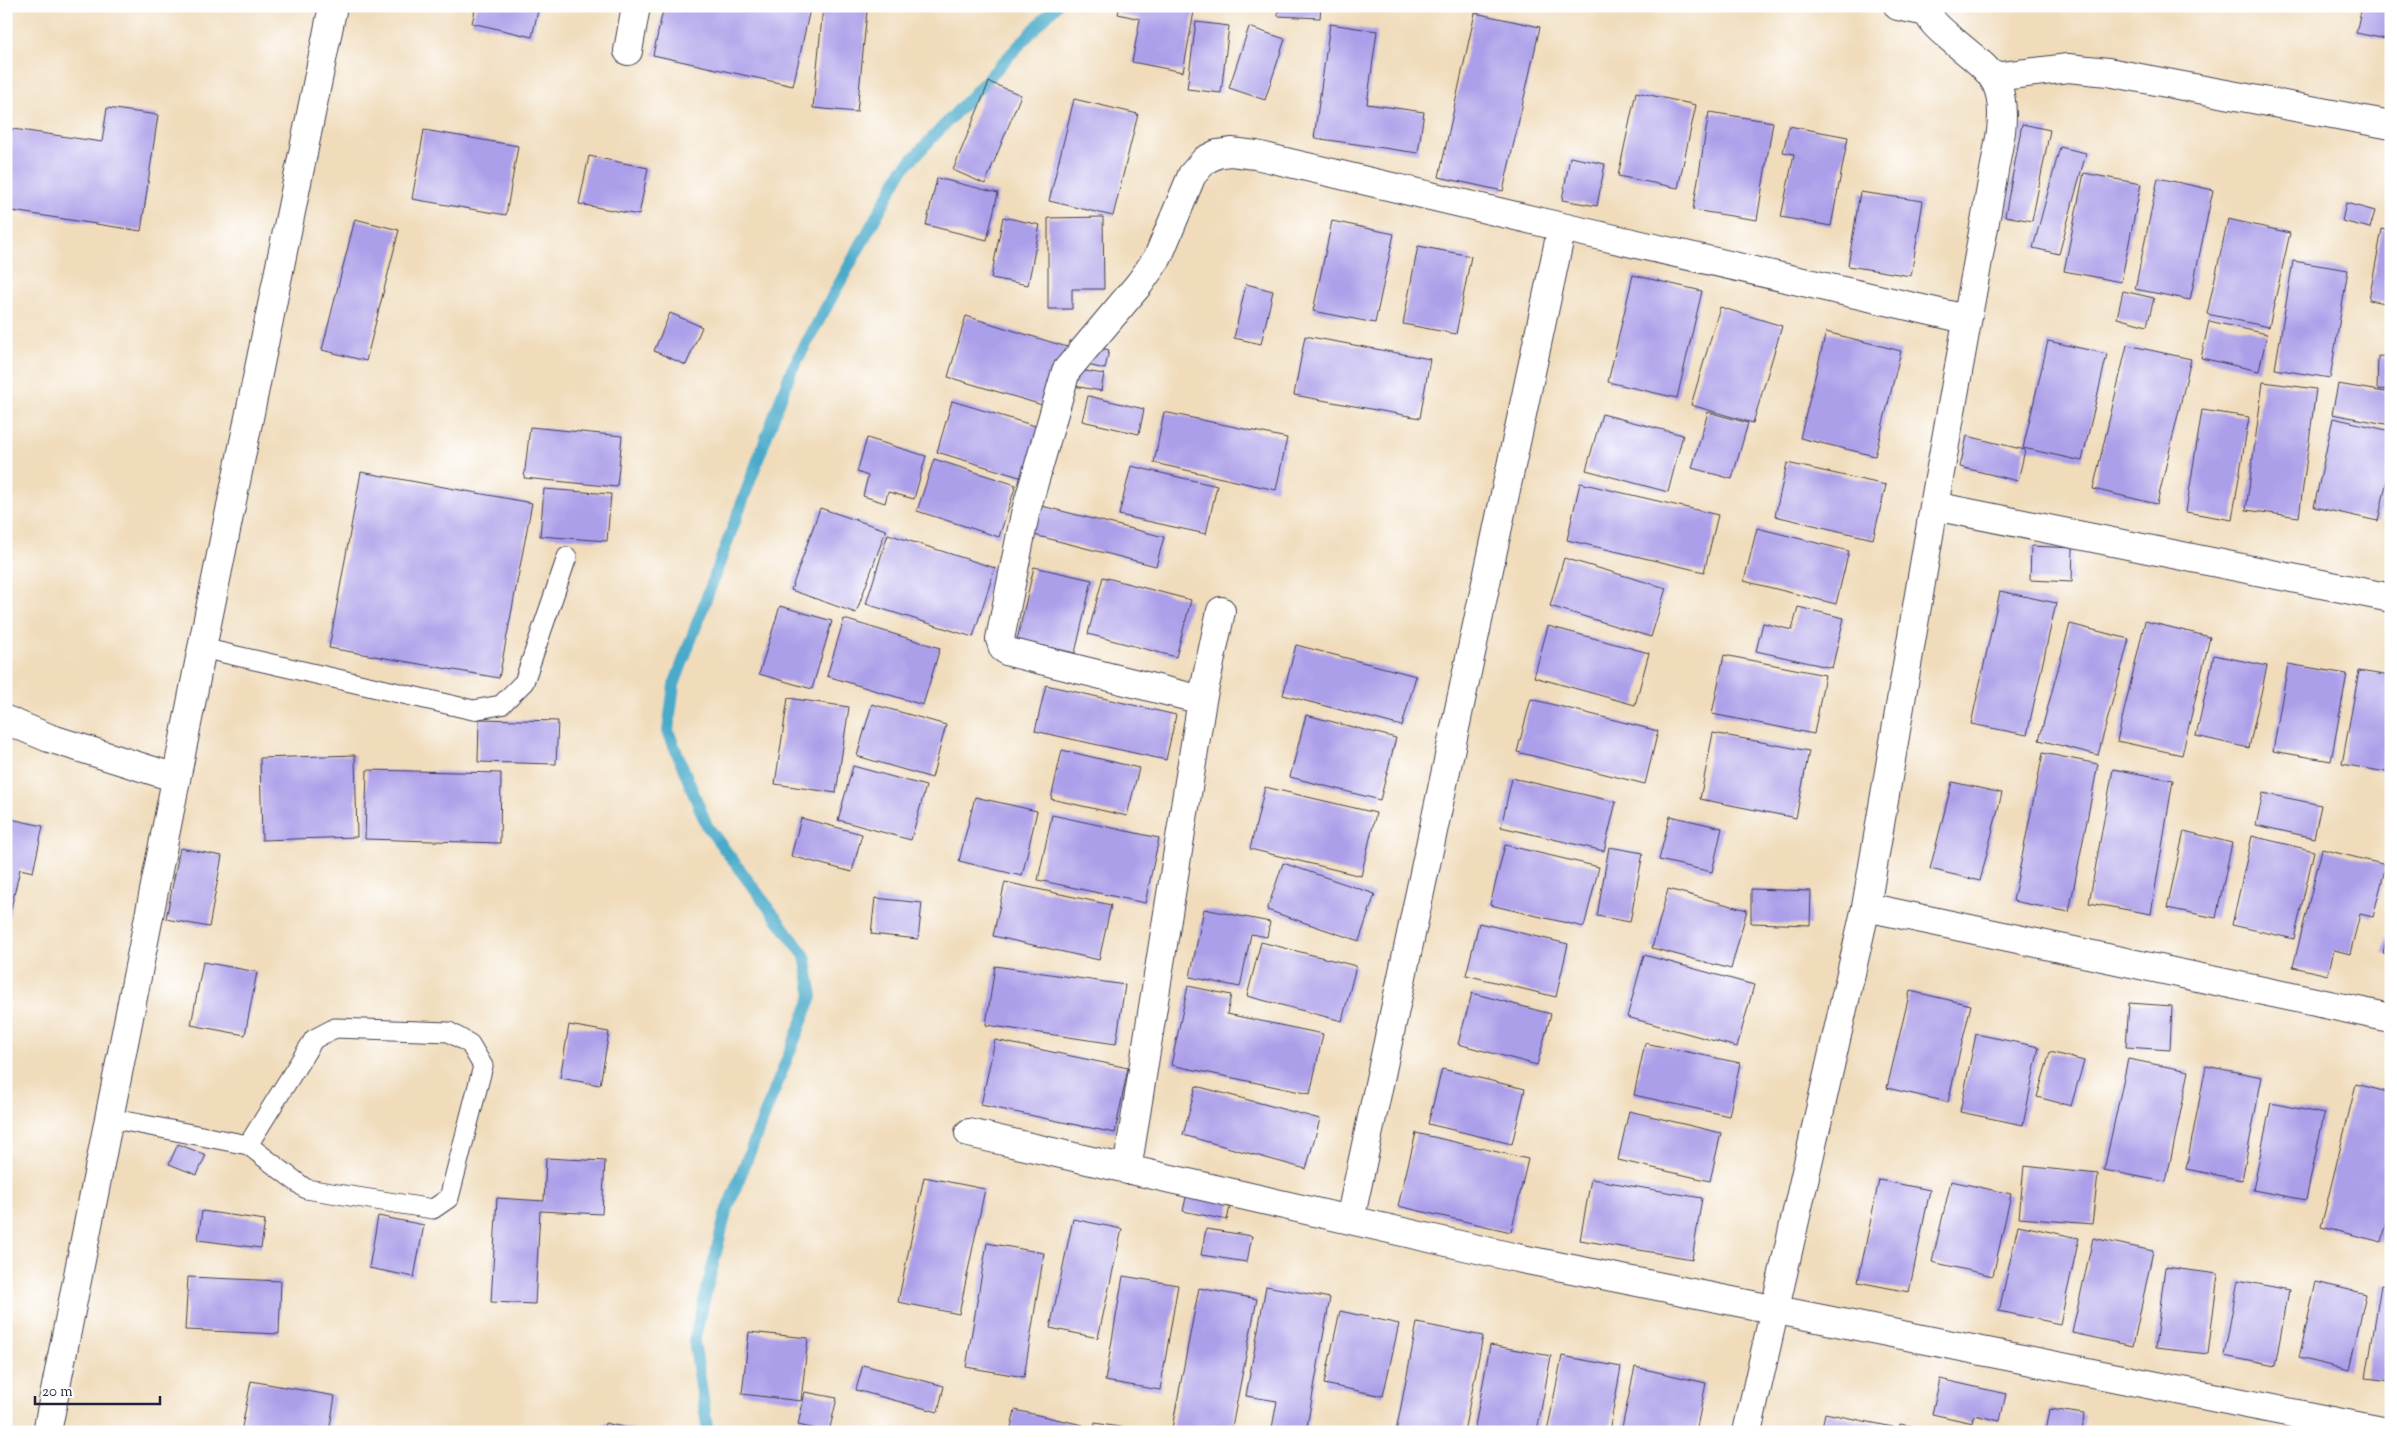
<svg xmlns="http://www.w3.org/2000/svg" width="2397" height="1438" viewBox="0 0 2397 1438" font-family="'Sorts Mill Goudy',serif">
<rect width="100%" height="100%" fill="#fff"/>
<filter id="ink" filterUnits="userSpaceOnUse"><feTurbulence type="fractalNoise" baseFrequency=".02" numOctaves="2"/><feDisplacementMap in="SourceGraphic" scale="10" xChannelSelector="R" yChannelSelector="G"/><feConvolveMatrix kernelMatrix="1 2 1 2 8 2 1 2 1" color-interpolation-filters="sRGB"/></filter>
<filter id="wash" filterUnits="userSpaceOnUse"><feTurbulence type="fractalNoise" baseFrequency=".0096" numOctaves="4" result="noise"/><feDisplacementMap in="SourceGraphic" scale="20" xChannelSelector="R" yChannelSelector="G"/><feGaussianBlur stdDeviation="1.12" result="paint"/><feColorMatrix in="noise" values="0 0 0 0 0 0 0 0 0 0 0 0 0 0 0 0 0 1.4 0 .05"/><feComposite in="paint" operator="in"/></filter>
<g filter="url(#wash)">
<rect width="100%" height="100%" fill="#f0dcbb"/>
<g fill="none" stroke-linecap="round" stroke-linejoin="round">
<path stroke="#4aaac9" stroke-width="12" d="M 708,1432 L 694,1341 L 726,1212 L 812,996 L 805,956 L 707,826 L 668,731 L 674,685 L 791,371 L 902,170 L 1056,6"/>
</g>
<g id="blocks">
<path fill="#ac9fe9" d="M 476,6 L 539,6 L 532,37 L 472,23 Z
M 664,6 L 798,6 L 810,9 L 793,86 L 653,55 Z
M 898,6 L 935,6 L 935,10 L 898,8 Z
M 1120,6 L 1195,6 L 1183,72 L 1132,62 L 1140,19 L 1118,14 Z
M 1278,6 L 1321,6 L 1320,18 L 1278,16 Z
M 2362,6 L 2391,6 L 2391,40 L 2356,33 Z
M 823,7 L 867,11 L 857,112 L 813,108 Z
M 1475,13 L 1540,27 L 1503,191 L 1439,177 Z
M 1196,22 L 1229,26 L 1221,93 L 1187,89 Z
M 1330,24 L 1377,31 L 1367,104 L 1424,112 L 1418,153 L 1314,138 Z
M 1249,27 L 1285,39 L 1265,100 L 1229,88 Z
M 989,82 L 1021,95 L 985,184 L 953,170 Z
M 1636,92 L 1696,105 L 1678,188 L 1618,176 Z
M 1074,99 L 1138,114 L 1113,216 L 1049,201 Z
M 107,108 L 158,115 L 141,231 L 6,210 L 6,128 L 102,142 Z
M 1709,112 L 1773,122 L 1757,220 L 1693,210 Z
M 2022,124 L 2050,130 L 2032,221 L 2005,216 Z
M 1789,126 L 1848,137 L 1831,226 L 1781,217 L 1794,154 L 1783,152 Z
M 424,130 L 518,146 L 506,215 L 412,199 Z
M 2060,147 L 2086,153 L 2059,254 L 2033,248 Z
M 589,156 L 648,168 L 639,215 L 579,204 Z
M 1570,157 L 1605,164 L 1597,206 L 1562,200 Z
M 2084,173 L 2141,184 L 2121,282 L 2064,271 Z
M 937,178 L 998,193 L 987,240 L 926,225 Z
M 2158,178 L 2213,190 L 2190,300 L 2135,289 Z
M 1860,192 L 1923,201 L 1911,276 L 1848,266 Z
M 2346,203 L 2375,211 L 2370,228 L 2342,221 Z
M 1003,217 L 1040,225 L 1028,285 L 991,278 Z
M 1103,217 L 1104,289 L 1072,289 L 1072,309 L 1048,309 L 1048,218 Z
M 355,219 L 399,230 L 366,361 L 322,350 Z
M 2228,219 L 2290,233 L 2269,327 L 2207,314 Z
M 1332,221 L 1394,234 L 1375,323 L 1313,311 Z
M 2382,229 L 2391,231 L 2391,304 L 2369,300 Z
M 1418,246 L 1471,256 L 1456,334 L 1403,324 Z
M 2293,261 L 2348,270 L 2330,378 L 2275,369 Z
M 1633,275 L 1702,291 L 1677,398 L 1608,382 Z
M 1246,284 L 1273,291 L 1261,344 L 1234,338 Z
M 2123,291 L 2154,298 L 2147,326 L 2117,318 Z
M 1720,307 L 1782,326 L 1753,423 L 1691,405 Z
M 670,313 L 702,327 L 686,365 L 654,351 Z
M 966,316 L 1067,347 L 1049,407 L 948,377 Z
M 2209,321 L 2267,334 L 2259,371 L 2201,358 Z
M 1826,332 L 1901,351 L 1875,456 L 1800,438 Z
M 1305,336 L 1430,359 L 1420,418 L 1294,395 Z
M 1070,341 L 1109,350 L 1105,369 L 1065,360 Z
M 2048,341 L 2107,354 L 2082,461 L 2023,448 Z
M 2127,345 L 2191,359 L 2157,504 L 2093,489 Z
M 2378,356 L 2391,357 L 2391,390 L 2377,389 Z
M 1072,369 L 1104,374 L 1101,391 L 1069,385 Z
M 2263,382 L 2316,389 L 2299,517 L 2246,510 Z
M 2338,384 L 2391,393 L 2391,425 L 2332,414 Z
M 1088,396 L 1144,409 L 1139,434 L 1082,421 Z
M 952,401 L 1042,428 L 1026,479 L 937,452 Z
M 2202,410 L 2249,417 L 2232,520 L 2186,512 Z
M 1164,412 L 1287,438 L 1276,490 L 1154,463 Z
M 1708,412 L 1748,423 L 1732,479 L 1692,468 Z
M 1602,414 L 1683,435 L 1668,492 L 1586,470 Z
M 2333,418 L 2391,431 L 2391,462 L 2378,521 L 2314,507 Z
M 530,427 L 622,436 L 617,487 L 524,478 Z
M 1967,436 L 2025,450 L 2018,481 L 1960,467 Z
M 867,438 L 926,456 L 914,499 L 888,492 L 885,503 L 863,496 L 868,476 L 857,472 Z
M 934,459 L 1016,485 L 999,537 L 917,511 Z
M 1787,463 L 1886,485 L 1873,539 L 1775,516 Z
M 1131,466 L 1217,486 L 1206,534 L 1119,515 Z
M 361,472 L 532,503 L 499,678 L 329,648 Z
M 1580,483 L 1718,515 L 1704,572 L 1567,540 Z
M 544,489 L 611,494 L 607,541 L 540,536 Z
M 1038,505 L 1164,537 L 1156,566 L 1030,534 Z
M 820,508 L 886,530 L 856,613 L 791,590 Z
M 1757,528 L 1849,551 L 1836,604 L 1744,581 Z
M 888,534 L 995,568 L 973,637 L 866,604 Z
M 2031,546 L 2073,548 L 2072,582 L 2030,580 Z
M 1564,558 L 1666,588 L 1651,637 L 1550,606 Z
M 1034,567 L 1092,580 L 1075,653 L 1017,640 Z
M 1103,577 L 1191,600 L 1176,657 L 1088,634 Z
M 2000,591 L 2056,603 L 2027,735 L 1971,724 Z
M 780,606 L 832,621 L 812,689 L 759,674 Z
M 1798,607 L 1844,618 L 1832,668 L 1756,651 L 1763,623 L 1792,630 Z
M 844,619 L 940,648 L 923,705 L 827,676 Z
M 2145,621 L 2210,637 L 2182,755 L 2117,741 Z
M 2070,624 L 2129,639 L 2098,755 L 2039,740 Z
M 1548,626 L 1649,653 L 1635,705 L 1534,677 Z
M 1296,645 L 1416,676 L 1402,726 L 1283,695 Z
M 1724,655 L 1825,675 L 1814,734 L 1712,714 Z
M 2214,655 L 2267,666 L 2249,748 L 2196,736 Z
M 2288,664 L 2347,674 L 2331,761 L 2273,751 Z
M 2359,671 L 2391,676 L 2391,773 L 2342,764 Z
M 1046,685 L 1176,715 L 1166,760 L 1035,731 Z
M 788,698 L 849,707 L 836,793 L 775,784 Z
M 1531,699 L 1658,731 L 1645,784 L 1517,752 Z
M 872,704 L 946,725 L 932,778 L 857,756 Z
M 1306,715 L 1396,738 L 1380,800 L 1290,777 Z
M 479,719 L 558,721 L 556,764 L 478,762 Z
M 1713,733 L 1809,751 L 1796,818 L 1700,799 Z
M 1062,750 L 1139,768 L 1127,816 L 1051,799 Z
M 2043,753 L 2098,764 L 2069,912 L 2013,901 Z
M 355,755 L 357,837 L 262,840 L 260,758 Z
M 853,766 L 926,786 L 911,840 L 838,820 Z
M 2113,769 L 2173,780 L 2151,914 L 2089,903 Z
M 367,770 L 501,773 L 500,843 L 365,839 Z
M 1512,778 L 1616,802 L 1604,851 L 1501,827 Z
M 1952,782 L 2002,793 L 1980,881 L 1930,869 Z
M 1265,787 L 1376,813 L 1361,876 L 1250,849 Z
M 2263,793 L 2321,805 L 2314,838 L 2256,825 Z
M 975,797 L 1037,811 L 1022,876 L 959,861 Z
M 1052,815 L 1159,838 L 1145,903 L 1038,880 Z
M 1670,816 L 1722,828 L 1712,872 L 1659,860 Z
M 6,818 L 43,826 L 33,872 L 20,869 L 7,926 Z
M 801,818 L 862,834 L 852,872 L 791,856 Z
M 2184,831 L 2232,843 L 2216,918 L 2167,908 Z
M 2252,836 L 2314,851 L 2294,939 L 2232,925 Z
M 1505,845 L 1599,867 L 1584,927 L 1490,905 Z
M 1609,847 L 1643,853 L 1630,922 L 1597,916 Z
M 180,848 L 222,856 L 209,927 L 166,919 Z
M 2322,849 L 2386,865 L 2373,917 L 2360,914 L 2350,954 L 2334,950 L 2328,975 L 2293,967 Z
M 1283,863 L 1375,894 L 1359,941 L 1267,910 Z
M 1005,882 L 1111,905 L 1099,960 L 993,936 Z
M 1668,889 L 1747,910 L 1731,969 L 1652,948 Z
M 1751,889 L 1811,891 L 1810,925 L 1751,923 Z
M 875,898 L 922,903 L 918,939 L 871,934 Z
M 1204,909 L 1270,922 L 1267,937 L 1251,934 L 1240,987 L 1190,977 Z
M 1479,923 L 1568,944 L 1556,997 L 1466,975 Z
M 2390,925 L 2391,926 L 2391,955 L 2383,953 Z
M 1261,942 L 1356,966 L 1342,1021 L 1247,996 Z
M 1644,955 L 1754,985 L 1737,1047 L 1627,1017 Z
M 203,962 L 257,972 L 245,1035 L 191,1025 Z
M 995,966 L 1125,985 L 1116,1044 L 986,1025 Z
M 1188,986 L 1231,995 L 1227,1014 L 1323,1034 L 1310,1094 L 1171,1065 Z
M 1910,991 L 1971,1005 L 1948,1102 L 1887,1088 Z
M 1472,993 L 1551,1014 L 1537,1065 L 1458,1044 Z
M 2129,1003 L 2172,1006 L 2170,1050 L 2126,1047 Z
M 569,1025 L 609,1032 L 600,1085 L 560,1078 Z
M 1976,1034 L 2039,1047 L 2023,1125 L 1960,1112 Z
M 995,1040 L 1128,1068 L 1115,1133 L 981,1105 Z
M 1645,1043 L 1740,1063 L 1729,1116 L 1634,1095 Z
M 2050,1052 L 2084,1061 L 2071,1106 L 2037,1097 Z
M 2128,1059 L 2189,1071 L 2166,1182 L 2104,1170 Z
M 2206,1066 L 2262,1077 L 2242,1180 L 2186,1169 Z
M 1442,1069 L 1525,1089 L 1512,1144 L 1428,1124 Z
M 2356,1084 L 2391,1093 L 2391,1206 L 2382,1242 L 2321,1227 Z
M 1196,1086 L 1320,1119 L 1306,1169 L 1183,1135 Z
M 2271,1103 L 2324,1114 L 2306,1200 L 2253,1190 Z
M 1629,1111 L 1721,1133 L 1710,1181 L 1618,1160 Z
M 1416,1133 L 1528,1159 L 1511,1232 L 1398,1206 Z
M 178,1144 L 206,1155 L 197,1175 L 169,1164 Z
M 546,1158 L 605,1161 L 602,1214 L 540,1211 L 535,1304 L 491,1302 L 497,1198 L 544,1201 Z
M 2024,1166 L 2098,1174 L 2092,1224 L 2019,1218 Z
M 924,1177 L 985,1189 L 959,1314 L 898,1302 Z
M 1591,1179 L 1702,1198 L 1692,1259 L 1580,1240 Z
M 1879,1180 L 1930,1190 L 1909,1292 L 1858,1282 Z
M 1951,1181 L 2011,1194 L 1993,1276 L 1932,1262 Z
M 1187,1193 L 1231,1202 L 1227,1220 L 1183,1211 Z
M 202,1211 L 265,1220 L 261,1248 L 198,1240 Z
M 378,1216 L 424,1225 L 414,1277 L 369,1268 Z
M 1073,1219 L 1122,1229 L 1098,1338 L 1050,1328 Z
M 2018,1225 L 2079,1238 L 2060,1324 L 1999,1311 Z
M 1206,1229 L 1252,1236 L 1247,1262 L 1201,1255 Z
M 2093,1238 L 2153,1251 L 2133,1346 L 2072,1333 Z
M 987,1243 L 1044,1253 L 1024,1377 L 966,1367 Z
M 2165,1267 L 2218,1274 L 2208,1354 L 2155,1348 Z
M 1123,1276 L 1178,1285 L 1160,1390 L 1105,1381 Z
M 188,1277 L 281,1281 L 279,1334 L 185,1330 Z
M 2238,1280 L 2289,1290 L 2275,1366 L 2224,1356 Z
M 2316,1282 L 2366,1294 L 2349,1370 L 2299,1358 Z
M 2381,1285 L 2391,1287 L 2391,1381 L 2366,1378 Z
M 1266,1286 L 1330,1298 L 1306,1432 L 1272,1428 L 1277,1401 L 1246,1396 Z
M 1199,1288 L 1257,1299 L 1231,1432 L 1192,1432 L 1172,1428 Z
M 1340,1311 L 1399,1324 L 1383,1396 L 1324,1384 Z
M 1417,1323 L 1483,1336 L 1464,1432 L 1396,1432 Z
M 749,1332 L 808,1338 L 801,1401 L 742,1394 Z
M 1490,1345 L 1551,1356 L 1537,1432 L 1474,1432 Z
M 1562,1356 L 1621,1367 L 1609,1432 L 1547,1432 Z
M 863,1365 L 944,1386 L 938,1412 L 856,1390 Z
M 1635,1367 L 1706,1383 L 1696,1432 L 1621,1432 Z
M 1940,1379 L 2006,1394 L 2000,1421 L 1974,1415 L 1973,1423 L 1932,1414 Z
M 251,1381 L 335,1396 L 329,1432 L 241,1432 Z
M 805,1392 L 837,1398 L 829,1432 L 798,1425 Z
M 2050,1409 L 2084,1414 L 2082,1432 L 2046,1432 Z
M 1015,1410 L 1083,1425 L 1082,1432 L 1010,1432 Z
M 1825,1413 L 1893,1427 L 1892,1432 L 1821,1432 Z
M 605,1423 L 636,1430 L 635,1432 L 603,1432 Z
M 1095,1423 L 1143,1431 L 1143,1432 L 1094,1432 Z
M 1900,1424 L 1939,1431 L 1939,1432 L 1899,1432 Z"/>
</g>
</g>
<g filter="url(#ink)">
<use href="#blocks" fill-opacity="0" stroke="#413e4e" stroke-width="1"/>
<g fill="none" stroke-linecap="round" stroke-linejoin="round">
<defs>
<path id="lane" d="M 202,648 L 473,710 L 501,705 L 524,682 L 567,557
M 109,1118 L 248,1145 L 306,1189 L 433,1209 L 449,1198 L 483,1066 L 470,1044 L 449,1032 L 335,1028 L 314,1039 L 248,1145"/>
<path id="street" d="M 1898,6 L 1927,12
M 628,51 L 636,6
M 1994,77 L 2068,68 L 2108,72 L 2391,125
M 1934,506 L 2391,598
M 1202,700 L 1009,652 L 1003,648 L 1000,639 L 1025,514 L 1066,371 L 1140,283 L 1158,257 L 1192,175 L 1205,160 L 1217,154 L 1231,152 L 1256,155 L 1562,227 L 1966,319
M 6,720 L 49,738 L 176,778
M 1866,907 L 2391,1018
M 969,1133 L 1517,1258 L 2387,1432
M 1127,1170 L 1202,700 L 1221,611
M 1350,1220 L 1562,227
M 47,1432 L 202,648 L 333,6
M 1747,1432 L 1866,907 L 1934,506 L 2001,132 C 2007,76 1988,71 1949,37 C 1938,28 1929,20 1925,6"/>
</defs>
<use href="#lane" stroke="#413e4e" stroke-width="21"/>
<use href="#street" stroke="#413e4e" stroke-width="30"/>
<use href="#lane" stroke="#fff" stroke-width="19"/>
<use href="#street" stroke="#fff" stroke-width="28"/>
</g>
</g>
<rect width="2397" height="1438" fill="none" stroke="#fff" stroke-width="25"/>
<path d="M35 1396v8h125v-8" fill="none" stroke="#22223b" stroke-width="2.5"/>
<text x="42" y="1396" font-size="15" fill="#22223b" stroke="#ffffff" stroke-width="4" paint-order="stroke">20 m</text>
</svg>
